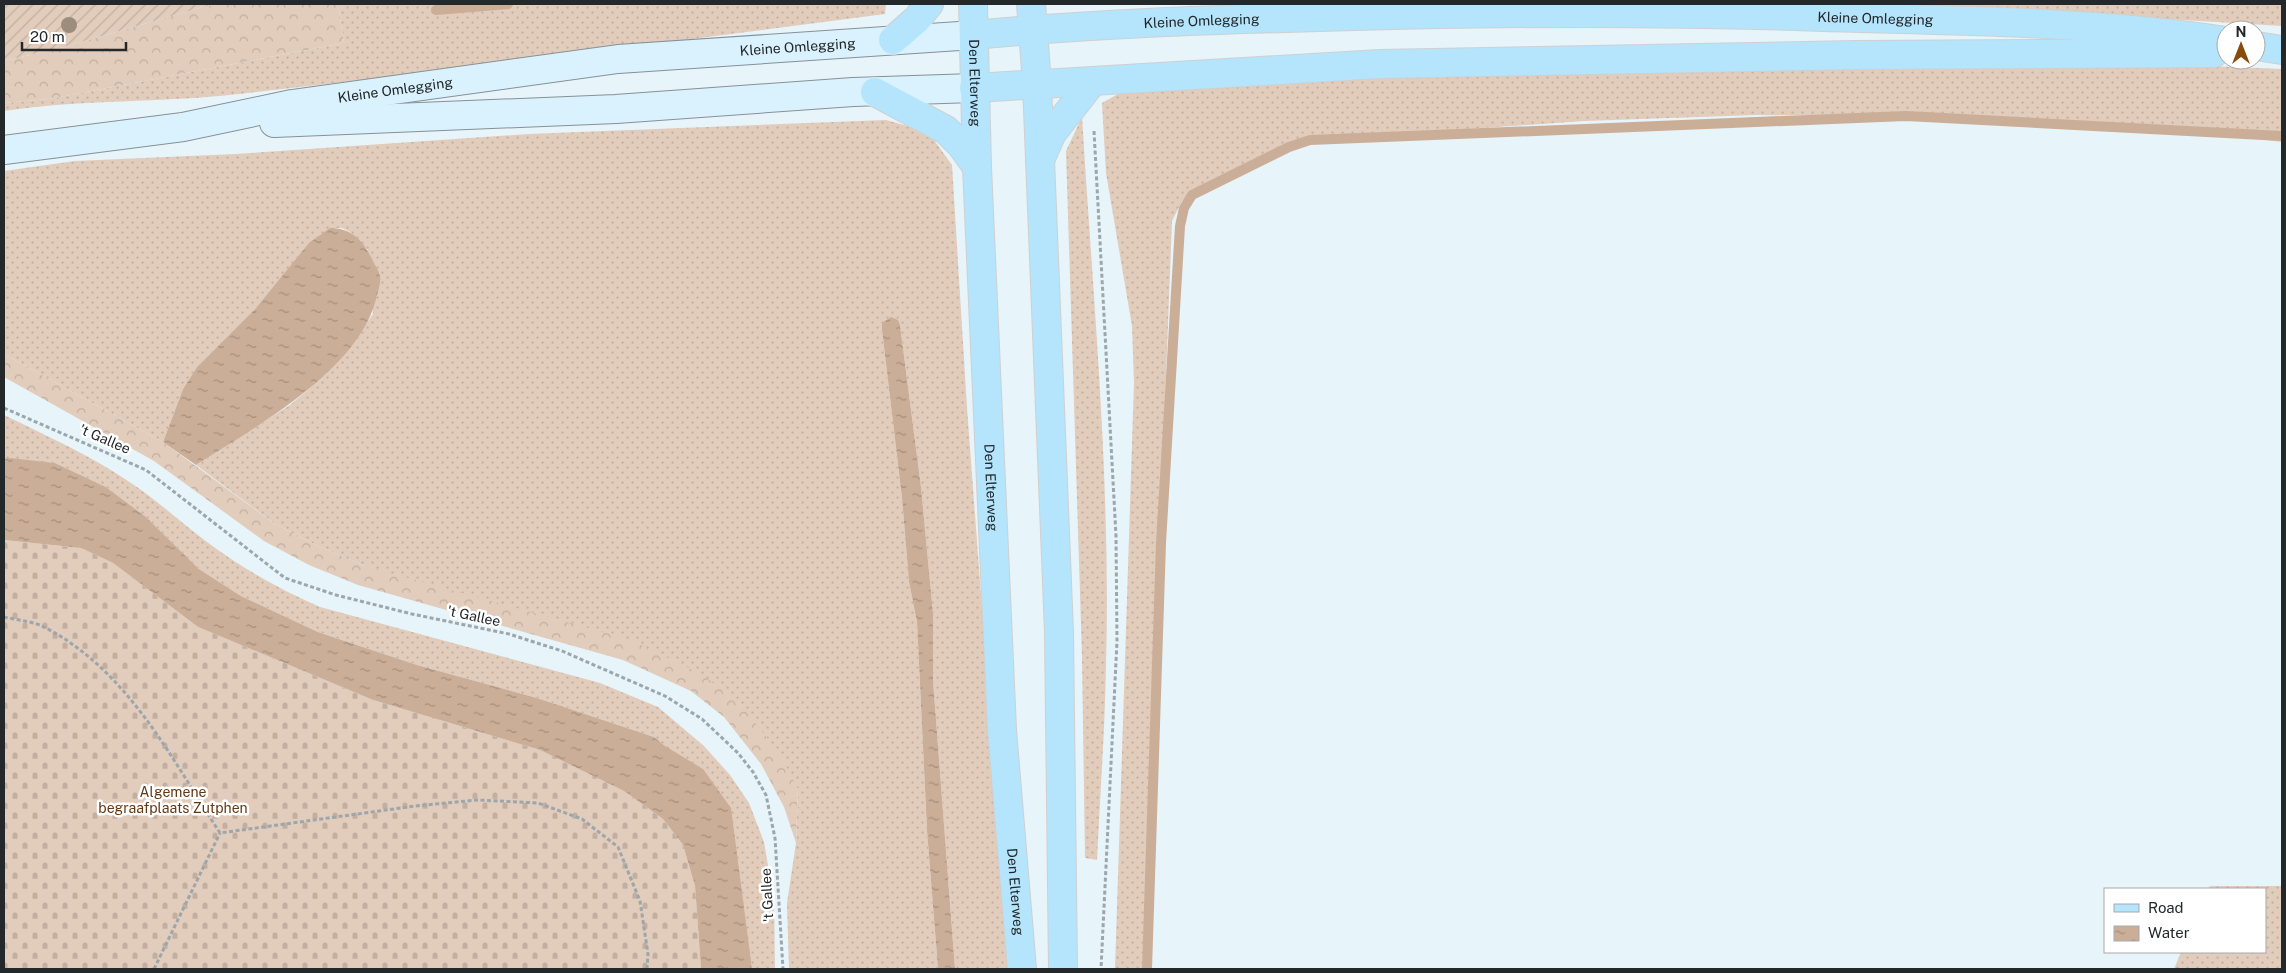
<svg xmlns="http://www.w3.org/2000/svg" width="2286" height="973" viewBox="0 0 2286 973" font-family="'Public Sans',sans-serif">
<defs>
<pattern id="grass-dots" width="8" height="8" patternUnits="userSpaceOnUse" patternTransform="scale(1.25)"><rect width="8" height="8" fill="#e2ccbb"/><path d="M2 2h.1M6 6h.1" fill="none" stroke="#c2afa1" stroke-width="1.8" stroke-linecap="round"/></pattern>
<pattern id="forest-crowns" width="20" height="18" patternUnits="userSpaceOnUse" patternTransform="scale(1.25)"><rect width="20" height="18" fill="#e2ccbb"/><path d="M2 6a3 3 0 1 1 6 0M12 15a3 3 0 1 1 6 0" fill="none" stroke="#c2afa1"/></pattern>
<pattern id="cemetery-stones" width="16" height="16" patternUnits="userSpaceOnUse" patternTransform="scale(1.25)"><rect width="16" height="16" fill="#e2ccbb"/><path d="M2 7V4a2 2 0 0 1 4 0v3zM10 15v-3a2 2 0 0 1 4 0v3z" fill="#c2afa1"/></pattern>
<pattern id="garden-furrows" width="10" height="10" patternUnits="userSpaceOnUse" patternTransform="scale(1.25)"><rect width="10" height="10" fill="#e2ccbb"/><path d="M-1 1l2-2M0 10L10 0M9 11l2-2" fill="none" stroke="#c2afa1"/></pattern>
<pattern id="water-ripples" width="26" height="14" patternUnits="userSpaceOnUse" patternTransform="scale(1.25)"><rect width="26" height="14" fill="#cbae98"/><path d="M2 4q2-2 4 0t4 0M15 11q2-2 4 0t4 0" fill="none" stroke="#a48e7c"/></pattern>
</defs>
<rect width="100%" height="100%" fill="#e7f4fa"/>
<path fill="url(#grass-dots)" d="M 338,4 L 886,4 L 885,14 C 670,42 455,70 239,94 C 161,103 82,99 4,111 L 4,103 L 49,99 L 344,43 Z
M 1921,4 L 2282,4 L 2282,26 Z
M 2186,65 L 2282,69 L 2282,142 L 2126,124 L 2014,117 L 1756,115 L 1584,121 L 1382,135 L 1299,143 L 1195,191 L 1182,201 L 1172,221 L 1148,838 L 1148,969 L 1115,969 L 1134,383 L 1132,326 L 1106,173 L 1102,103 L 1125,90 L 1499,70 Z
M 1082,117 C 1093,299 1111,482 1106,664 C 1105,729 1100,795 1097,860 L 1085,858 L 1082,656 L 1066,151 Z
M 886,120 L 907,126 L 934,140 L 952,165 L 967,408 L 1009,969 L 955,969 L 933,680 L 933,613 L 921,487 L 900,325 L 882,330 L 902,498 L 909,582 L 917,622 L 927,831 L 938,969 L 789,969 L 787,903 L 796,843 L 798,789 L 739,702 L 365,566 L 318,546 L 275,524 L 196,465 L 290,405 L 310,388 L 349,348 L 373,314 L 368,250 L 350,232 L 342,228 L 330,228 L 256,308 L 197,367 L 183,389 L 163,442 L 4,354 L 4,171 L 75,161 L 236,154 L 529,134 Z
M 4,415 C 47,436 92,456 131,483 C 161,503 188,529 218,550 C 250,573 284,591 320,607 L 600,683 L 658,707 L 704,746 L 730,775 L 749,803 L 764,842 L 774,900 L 775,969 L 752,969 L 751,962 L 665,746 L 654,737 L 537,698 L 417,665 L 318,632 L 241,596 L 199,569 L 146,517 L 106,487 L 55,463 L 4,459 Z
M 2210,886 L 2282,886 L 2282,969 L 2174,969 L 2181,952 L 2265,952 L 2265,889 L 2208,889 Z"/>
<path fill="url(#forest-crowns)" d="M 214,4 L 338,4 L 344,43 L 49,99 L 4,103 L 4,61 L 60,48 Z
M 4,354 L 163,442 L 275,524 L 318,546 L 365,566 L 631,640 L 701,674 L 739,702 L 779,753 L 798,789 L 796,843 L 784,807 L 761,764 L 724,717 L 691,691 L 623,660 L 358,585 L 309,565 L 264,541 L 154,461 L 4,377 Z"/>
<path fill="url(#cemetery-stones)" d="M 4,540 L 81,548 L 113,563 L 198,627 L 373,700 L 540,750 L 624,791 L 663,819 L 683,845 L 695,886 L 701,969 L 4,969 Z"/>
<path fill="url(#garden-furrows)" d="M 4,4 L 214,4 L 60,48 L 4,61 Z"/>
<path fill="url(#water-ripples)" d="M 330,228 C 351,228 363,240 372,259 C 374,264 379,271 380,276 C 381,283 378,292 376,299 C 359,370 254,428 196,465 L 163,442 L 183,389 L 197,367 L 256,308 L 309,243 Z
M 891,317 L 898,320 L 900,325 L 921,487 L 933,613 L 933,680 L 955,969 L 938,969 L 927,831 L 917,622 L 909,582 L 902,498 L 882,330 L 882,323 Z
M 10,458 L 55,463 L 106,487 L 146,517 L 199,569 L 241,596 L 318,632 L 417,665 L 537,698 L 654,737 L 665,746 L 703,769 L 731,808 L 752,969 L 701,969 L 695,886 L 683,845 L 663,819 L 624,791 L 540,750 L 373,700 L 198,627 L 113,563 L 81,548 L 4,540 L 4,459 Z"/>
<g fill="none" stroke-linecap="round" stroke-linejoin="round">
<path stroke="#cbae98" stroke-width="10" d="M 436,10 L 508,4
M 1147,969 L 1161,543 L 1180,226 L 1184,208 L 1192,195 L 1289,147 L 1310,140 L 1906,116 L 2282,136"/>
<defs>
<g id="secondary">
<path d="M 274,123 L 616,109 L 853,92 L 974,88"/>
<path id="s1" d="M 4,150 L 183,127 L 292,104 L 618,59 L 974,35"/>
</g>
<g id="primary">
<path id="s2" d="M 973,4 L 977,167 L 1002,730 L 1022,969"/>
<path d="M 1031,4 L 1037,84 L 1059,632 L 1063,969"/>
<path id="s3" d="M 974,35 C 1089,24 1204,20 1320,17 C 1488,12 1656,11 1824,17 C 1957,21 2093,21 2226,41"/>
<path d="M 893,40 L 917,19 L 929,4"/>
<path d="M 2256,46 L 2282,50"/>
<path d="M 974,88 L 1380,64 L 1857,55 L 2214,53"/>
<path d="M 875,92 L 946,130 L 962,146 L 977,167"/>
<path d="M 1040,160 L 1052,133 L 1092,82"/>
</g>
</defs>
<use href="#secondary" stroke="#869197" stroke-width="30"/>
<use href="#primary" stroke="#cfd0d0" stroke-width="30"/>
<path stroke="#9ca6ab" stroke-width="3" stroke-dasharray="4 2.5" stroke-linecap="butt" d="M 1094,131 L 1116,536 L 1117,641 L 1101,969
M 4,408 L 146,470 L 285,578 L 336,595 L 412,614 L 509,634 L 562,651 L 665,696 L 702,719 L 738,753 L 753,772 L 766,795 L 775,838 L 783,969
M 4,617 C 16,620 33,621 44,627 C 128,670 171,758 220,833 L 415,806 L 478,800 L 538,803 L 582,819 L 618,847 L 640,901 L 648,954 L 647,969
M 154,969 L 220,833"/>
<use href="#secondary" stroke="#daf2fe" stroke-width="28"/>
<use href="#primary" stroke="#b4e5fd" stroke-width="28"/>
</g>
<circle fill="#9d8d7c" cx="69" cy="25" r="8"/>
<g text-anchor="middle" stroke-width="5" stroke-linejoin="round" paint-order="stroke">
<g font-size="14" fill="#23282a" stroke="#fff">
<text dy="5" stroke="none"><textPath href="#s3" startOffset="902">Kleine Omlegging</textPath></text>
<text dy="5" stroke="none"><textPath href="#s3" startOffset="228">Kleine Omlegging</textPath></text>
<text dy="5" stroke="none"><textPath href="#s1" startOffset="801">Kleine Omlegging</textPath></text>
<text dy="5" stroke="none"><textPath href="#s2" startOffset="79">Den Elterweg</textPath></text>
<text dy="5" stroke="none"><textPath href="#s1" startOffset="396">Kleine Omlegging</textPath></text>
<text transform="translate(105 439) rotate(23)" y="5">'t Gallee</text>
<text dy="5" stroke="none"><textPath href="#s2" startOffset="484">Den Elterweg</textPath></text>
<text transform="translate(474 616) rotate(12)" y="5">'t Gallee</text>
<text dy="5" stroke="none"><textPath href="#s2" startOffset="889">Den Elterweg</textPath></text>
<text transform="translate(767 895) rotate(-93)" y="5">'t Gallee</text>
</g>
<g font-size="14" fill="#613915" stroke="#fff">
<text x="173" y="797">Algemene<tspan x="173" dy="16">begraafplaats Zutphen</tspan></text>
</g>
</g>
<rect width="2286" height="973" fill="none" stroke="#23282a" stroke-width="10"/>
<rect x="2104" y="888" width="162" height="65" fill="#ffffff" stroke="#a7a9aa"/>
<rect x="2114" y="904" width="25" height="8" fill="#b4e5fd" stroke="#a7a9aa"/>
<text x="2148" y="913" font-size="15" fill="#23282a">Road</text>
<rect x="2114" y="926" width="25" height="15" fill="url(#water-ripples)" stroke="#a7a9aa"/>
<text x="2148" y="938" font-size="15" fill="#23282a">Water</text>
<g transform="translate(2241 45)"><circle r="24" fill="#ffffff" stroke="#a7a9aa"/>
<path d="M0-4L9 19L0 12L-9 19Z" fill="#884b0b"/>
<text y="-8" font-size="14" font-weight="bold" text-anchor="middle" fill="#23282a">N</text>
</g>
<path d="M22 42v8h104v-8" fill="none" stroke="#23282a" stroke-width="2.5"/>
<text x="30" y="42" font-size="15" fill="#23282a" stroke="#ffffff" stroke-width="4" paint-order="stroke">20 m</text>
</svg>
